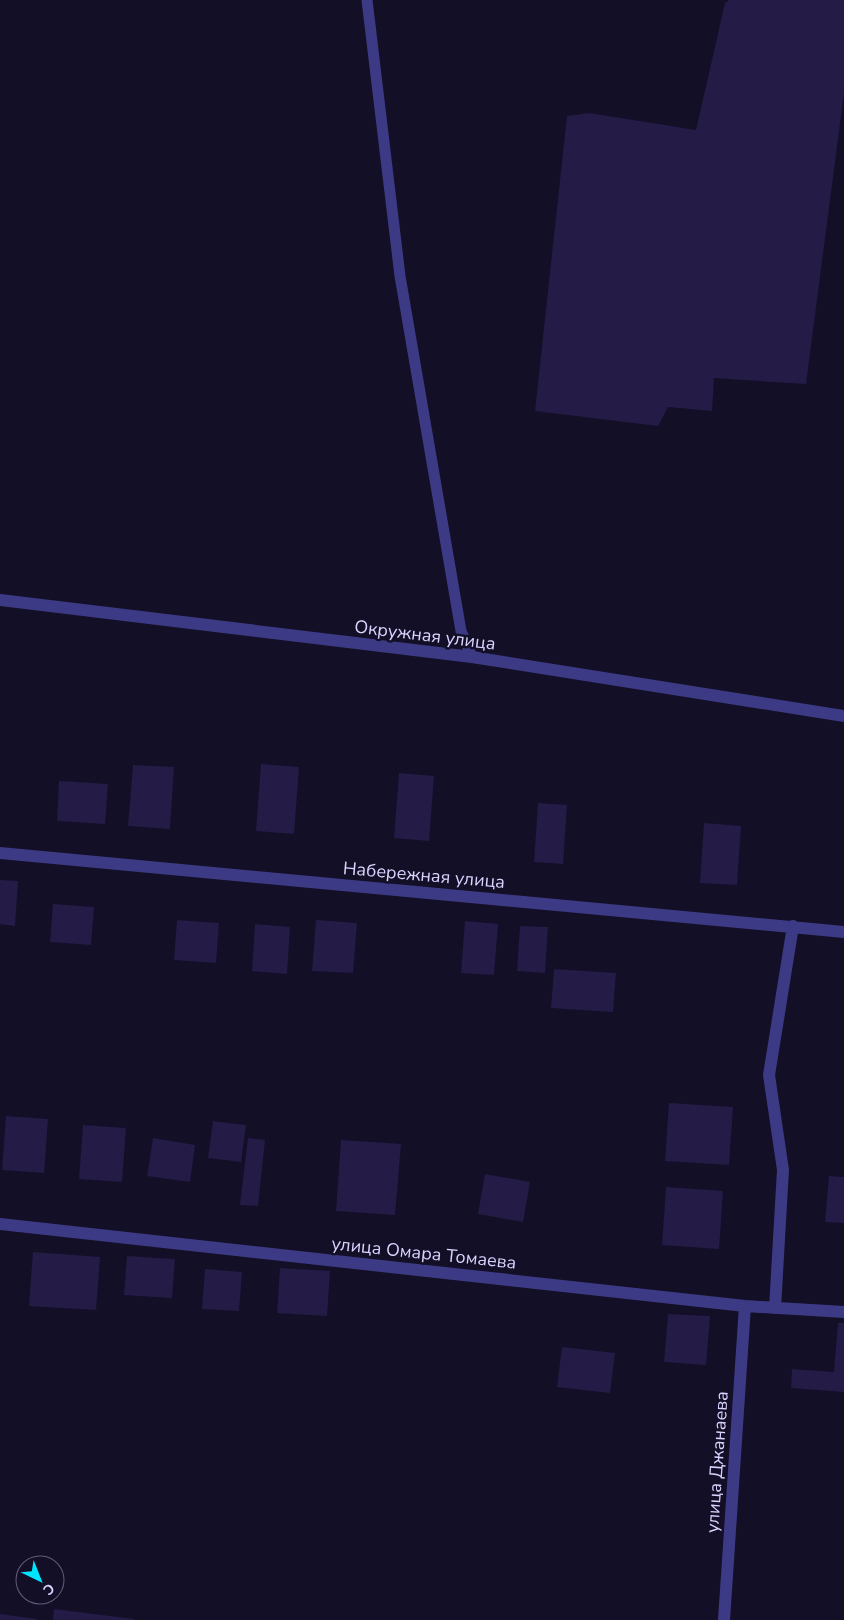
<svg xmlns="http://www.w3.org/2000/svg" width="844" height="1620" viewBox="0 0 844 1620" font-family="'Nunito Sans',sans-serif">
<rect width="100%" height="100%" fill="#130f26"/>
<path fill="#241b47" d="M 729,0 L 844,0 L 844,93 L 806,384 L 714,378 L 712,411 L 668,407 L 658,426 L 535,411 L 567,116 L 589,113 L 696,130 L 725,3 Z
M 261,764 L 299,767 L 294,834 L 256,831 Z
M 133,765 L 174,767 L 170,829 L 128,826 Z
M 399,773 L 434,776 L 429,841 L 394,838 Z
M 59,781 L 108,784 L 105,824 L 57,821 Z
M 538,803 L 567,805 L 563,864 L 534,862 Z
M 704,823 L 741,826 L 737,885 L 700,883 Z
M 0,880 L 18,881 L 15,926 L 0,924 Z
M 53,904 L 94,907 L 91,945 L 50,942 Z
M 177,920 L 219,923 L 216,963 L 174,960 Z
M 316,920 L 357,923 L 353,973 L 312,971 Z
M 465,921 L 498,924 L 494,975 L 461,973 Z
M 255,924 L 290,927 L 287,974 L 252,971 Z
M 520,926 L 548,927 L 545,973 L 517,971 Z
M 554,969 L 616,973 L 613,1012 L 551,1008 Z
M 669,1103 L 733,1107 L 729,1165 L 665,1161 Z
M 6,1116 L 48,1119 L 44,1173 L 2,1170 Z
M 213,1121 L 246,1125 L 241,1162 L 208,1158 Z
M 83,1125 L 126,1128 L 122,1182 L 79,1179 Z
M 153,1138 L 195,1145 L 190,1182 L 147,1176 Z
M 248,1138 L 265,1140 L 258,1206 L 240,1205 Z
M 341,1140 L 401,1144 L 395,1215 L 336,1211 Z
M 485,1174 L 530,1182 L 523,1222 L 478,1214 Z
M 829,1176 L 844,1177 L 844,1223 L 825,1222 Z
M 666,1187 L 723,1191 L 719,1249 L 662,1245 Z
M 33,1252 L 100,1257 L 96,1310 L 29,1306 Z
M 127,1256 L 175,1259 L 172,1298 L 124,1295 Z
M 280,1268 L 330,1271 L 327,1316 L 277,1313 Z
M 205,1269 L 242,1272 L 239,1311 L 202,1309 Z
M 668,1314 L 710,1316 L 706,1365 L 664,1362 Z
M 838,1323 L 844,1323 L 844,1392 L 791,1388 L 792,1369 L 834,1372 Z
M 562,1347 L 615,1353 L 610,1393 L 557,1387 Z
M 54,1609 L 134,1619 L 134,1620 L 53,1620 Z
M 0,1614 L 37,1619 L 37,1620 L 0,1620 Z"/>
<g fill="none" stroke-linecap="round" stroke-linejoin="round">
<path stroke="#3d3a85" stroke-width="11" d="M 367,0 L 400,276 L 461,631 L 472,657"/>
<path stroke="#3d3a85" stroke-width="12" d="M 0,600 L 472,657 L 844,716
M 0,853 L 844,932
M 0,1224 L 745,1306 L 844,1312
M 775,1308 L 783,1170 L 769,1075 L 793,926
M 724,1620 L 745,1306"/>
</g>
<g text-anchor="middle" stroke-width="5" stroke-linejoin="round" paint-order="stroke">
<g font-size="18" fill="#d9d4ff" stroke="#130f26">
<text transform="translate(425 635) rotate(7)" y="6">Окружная улица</text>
<text transform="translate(424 875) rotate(5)" y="6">Набережная улица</text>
<text transform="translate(424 1253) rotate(6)" y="6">улица Омара Томаева</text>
<text transform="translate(717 1462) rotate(-86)" y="6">улица Джанаева</text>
</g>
</g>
<g transform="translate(40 1580) rotate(137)"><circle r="24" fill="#130f26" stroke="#625e7d"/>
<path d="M0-4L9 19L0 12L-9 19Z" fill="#00e5ff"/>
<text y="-8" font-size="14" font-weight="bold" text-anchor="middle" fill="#d9d4ff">С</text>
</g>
</svg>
